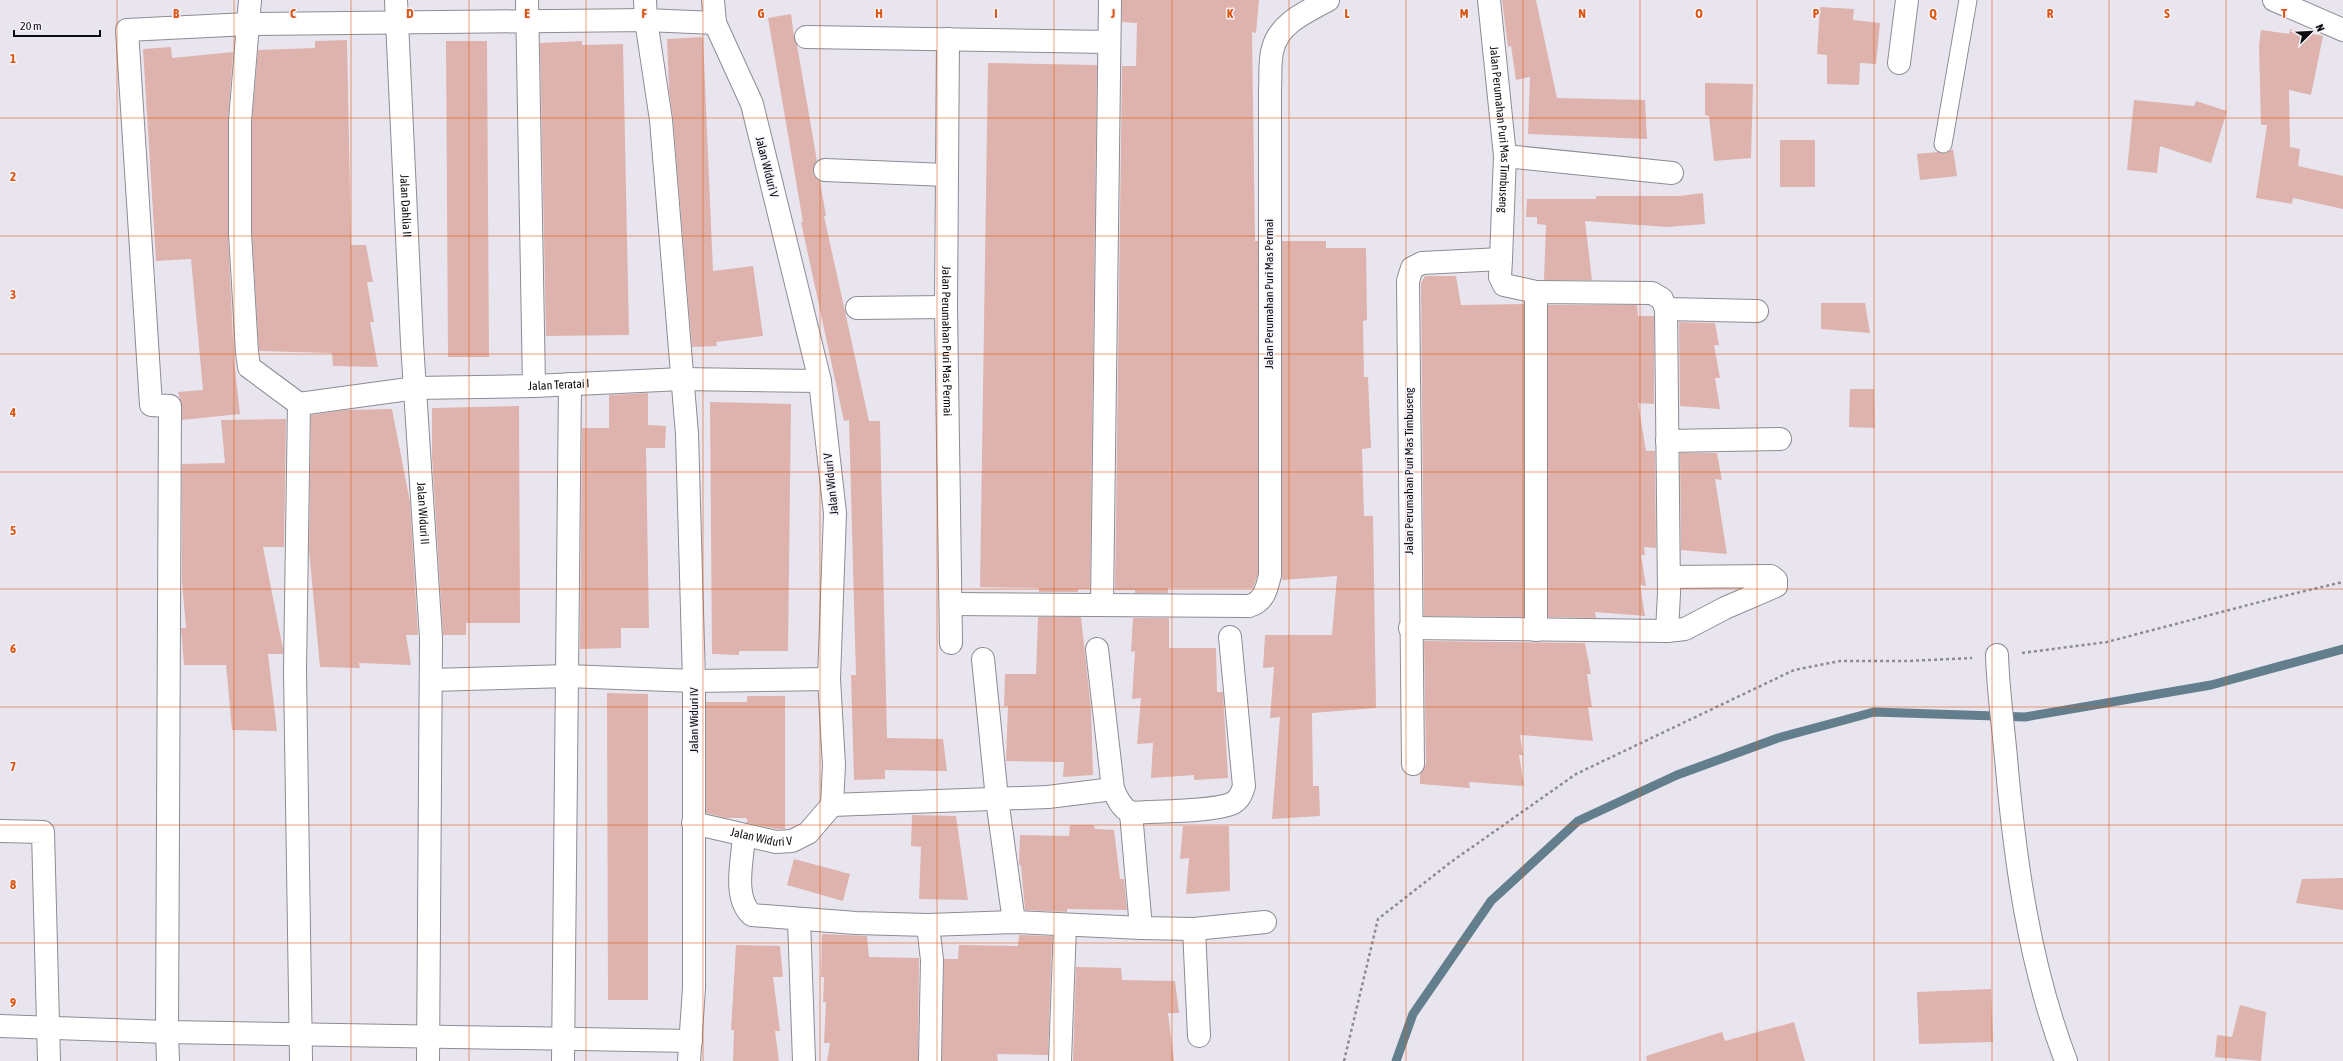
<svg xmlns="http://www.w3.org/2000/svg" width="2343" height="1061" viewBox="0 0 2343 1061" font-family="'Asap Condensed',sans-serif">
<rect width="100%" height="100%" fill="#e9e5ef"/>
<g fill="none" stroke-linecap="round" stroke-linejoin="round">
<path stroke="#637f8d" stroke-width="9" d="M 1396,1061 L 1413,1014 L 1491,901 L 1578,821 L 1677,775 L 1778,738 L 1874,712 L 2025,717 L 2211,685 L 2343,649"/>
</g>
<path fill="#deb3ad" d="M 1122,0 L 1259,0 L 1256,33 L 1252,32 L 1255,241 L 1258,241 L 1258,574 L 1253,588 L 1168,588 L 1168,593 L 1135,593 L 1135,590 L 1115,590 L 1122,66 L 1136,66 L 1137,23 L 1122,22 Z
M 1502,0 L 1536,0 L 1557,98 L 1645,100 L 1647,139 L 1528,134 L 1530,77 L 1516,80 L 1511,46 L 1508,47 Z
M 1820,7 L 1854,9 L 1853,20 L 1880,23 L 1876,64 L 1860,63 L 1859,85 L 1827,84 L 1827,55 L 1817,54 Z
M 791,14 L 794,37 L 797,45 L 817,161 L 813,170 L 814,176 L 820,181 L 826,216 L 824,216 L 869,421 L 880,421 L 887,738 L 943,739 L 947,771 L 885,770 L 885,779 L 854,780 L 851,675 L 856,675 L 849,420 L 844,421 L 801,222 L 803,222 L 768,18 Z
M 2290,29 L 2323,36 L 2311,95 L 2289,90 L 2290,147 L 2300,149 L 2298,166 L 2343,176 L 2343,209 L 2293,198 L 2292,204 L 2256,198 L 2267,125 L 2261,125 L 2259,46 L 2261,30 L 2289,34 Z
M 703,37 L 713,271 L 753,266 L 763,336 L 716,342 L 717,346 L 692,347 L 673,119 L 669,89 L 667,39 Z
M 347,40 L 351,245 L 366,245 L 373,282 L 367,282 L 374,322 L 370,322 L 378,367 L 333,366 L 332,353 L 259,351 L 252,233 L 252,122 L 258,50 L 315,48 L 315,41 Z
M 446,41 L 487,41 L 489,357 L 448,357 Z
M 582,41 L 582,45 L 623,44 L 629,335 L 546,336 L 540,43 Z
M 171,47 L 172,58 L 233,52 L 228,121 L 228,233 L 234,360 L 240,414 L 182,420 L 182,406 L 178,392 L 203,390 L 191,259 L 156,261 L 143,49 Z
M 988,63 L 1097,65 L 1090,589 L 1078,589 L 1078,592 L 1039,592 L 1039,588 L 980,587 Z
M 1705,83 L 1753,84 L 1751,158 L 1714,161 L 1709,116 L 1705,115 Z
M 2134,100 L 2194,106 L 2196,101 L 2227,111 L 2211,163 L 2160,146 L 2157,173 L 2127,170 Z
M 1780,140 L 1815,140 L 1815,187 L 1780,187 Z
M 1953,149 L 1957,176 L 1920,180 L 1917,154 L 1937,152 L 1946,153 Z
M 1703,193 L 1705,224 L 1667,227 L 1585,221 L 1592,280 L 1544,280 L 1546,225 L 1537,224 L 1537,217 L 1526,217 L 1527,199 L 1596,199 L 1596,196 L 1679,196 Z
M 1282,241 L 1326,241 L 1326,248 L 1366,248 L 1367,320 L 1363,321 L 1364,377 L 1368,377 L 1371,448 L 1362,449 L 1364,516 L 1373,516 L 1376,708 L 1312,713 L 1313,786 L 1319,786 L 1320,816 L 1272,819 L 1280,717 L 1270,718 L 1274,667 L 1263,668 L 1265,635 L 1332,635 L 1337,576 L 1282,580 Z
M 1425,276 L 1456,276 L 1461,305 L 1524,304 L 1524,617 L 1424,616 L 1421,283 Z
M 1821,303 L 1865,303 L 1870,333 L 1821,329 Z
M 1548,305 L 1637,305 L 1638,316 L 1654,316 L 1654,404 L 1638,403 L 1646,451 L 1655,451 L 1656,548 L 1644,547 L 1645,555 L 1641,555 L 1646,586 L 1640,585 L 1645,616 L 1595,612 L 1596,618 L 1548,617 Z
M 1679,322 L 1715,323 L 1719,345 L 1714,345 L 1720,378 L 1715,378 L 1720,409 L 1680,406 Z
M 1850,389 L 1874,389 L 1875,428 L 1849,427 Z
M 648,393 L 648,425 L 666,426 L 665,448 L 646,448 L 649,628 L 621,628 L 621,648 L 580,649 L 582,428 L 609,428 L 609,395 Z
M 710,402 L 791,404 L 788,651 L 739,651 L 739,655 L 712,654 Z
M 519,406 L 520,623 L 466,623 L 466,635 L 443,635 L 432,456 L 432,408 Z
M 392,409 L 410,502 L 418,635 L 406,635 L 411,665 L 359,663 L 360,668 L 320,667 L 309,550 L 311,415 L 345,410 Z
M 286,419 L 284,547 L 263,547 L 283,649 L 283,654 L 268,654 L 277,731 L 232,730 L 226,665 L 184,665 L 181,628 L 186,628 L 182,582 L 182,464 L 225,463 L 221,420 Z
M 1680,453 L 1717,453 L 1722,480 L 1715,479 L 1727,554 L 1681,550 Z
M 1038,617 L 1081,617 L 1091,709 L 1093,775 L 1063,777 L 1064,762 L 1006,761 L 1008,706 L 1004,706 L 1005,674 L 1036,674 Z
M 1133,618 L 1169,618 L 1169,648 L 1216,648 L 1217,692 L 1223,692 L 1228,778 L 1194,780 L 1194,775 L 1151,778 L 1153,743 L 1137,744 L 1141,698 L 1132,699 L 1135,651 L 1131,652 Z
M 1424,641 L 1585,643 L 1591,674 L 1587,674 L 1592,707 L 1588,707 L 1593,741 L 1520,735 L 1523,755 L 1519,755 L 1524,786 L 1469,782 L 1470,788 L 1420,784 L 1420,774 L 1426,764 Z
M 607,693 L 648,694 L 648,1000 L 608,1000 Z
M 747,696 L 785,696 L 785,829 L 777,829 L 747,823 L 747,818 L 725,818 L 706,813 L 706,702 L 747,702 Z
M 912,815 L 956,816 L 968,900 L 919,899 L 921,847 L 911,846 Z
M 1070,825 L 1094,825 L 1095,829 L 1114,830 L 1120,879 L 1124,879 L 1127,910 L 1067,909 L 1067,912 L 1025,910 L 1021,866 L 1019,864 L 1020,835 L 1069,836 Z
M 1183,826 L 1229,826 L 1230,891 L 1186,894 L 1189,858 L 1180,859 Z
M 794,859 L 850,874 L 843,901 L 787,885 Z
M 2343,878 L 2343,910 L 2296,903 L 2302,879 Z
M 822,934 L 867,936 L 869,957 L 919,958 L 918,1061 L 827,1061 L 830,1043 L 824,1043 L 826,1002 L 823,1002 L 824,977 L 821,977 Z
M 1019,935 L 1052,936 L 1048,1055 L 997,1054 L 998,1061 L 942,1061 L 944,959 L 958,959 L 959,945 L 1018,946 Z
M 736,945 L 780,946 L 783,977 L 773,977 L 780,1031 L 775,1031 L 779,1061 L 733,1061 L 734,1030 L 731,1030 Z
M 1076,967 L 1121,968 L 1122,980 L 1175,981 L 1179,1013 L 1168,1013 L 1174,1061 L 1073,1061 Z
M 1991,989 L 1993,1042 L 1919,1044 L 1917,992 Z
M 2240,1005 L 2266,1012 L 2261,1061 L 2215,1057 L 2217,1035 L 2232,1037 Z
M 1794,1022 L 1805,1061 L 1647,1061 L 1646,1056 L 1722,1032 L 1725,1041 Z"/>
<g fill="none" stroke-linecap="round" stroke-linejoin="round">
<defs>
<path id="service" d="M 1943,144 L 1968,0"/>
<g id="minor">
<path d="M 250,0 L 240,121 L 240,233 L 247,352 L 249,367 L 299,404"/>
<path id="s1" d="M 396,0 L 412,343 L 431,638 L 428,1061"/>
<path d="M 527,0 L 534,386"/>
<path d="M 645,0 L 646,20 L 661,120 L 687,434 L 694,681 L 694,988 L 689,1061"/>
<path id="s2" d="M 1489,0 L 1505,156 L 1501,259"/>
<path d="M 2274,0 L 2343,30"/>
<path d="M 806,37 L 1109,42"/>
<path id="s3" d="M 948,39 L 946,307 L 951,643"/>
<path d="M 1899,63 L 1907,0"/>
<path d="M 1505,156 L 1672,173"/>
<path d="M 825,170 L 946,175"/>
<path d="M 857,308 L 946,307"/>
<path d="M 1666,309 L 1757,311"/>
<path d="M 299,404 L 295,671 L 301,1061"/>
<path id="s4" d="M 299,404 L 416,388 L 534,386 L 682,379 L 820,381"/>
<path d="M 1667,441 L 1780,439"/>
<path d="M 951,604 L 1249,606 C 1264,602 1267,588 1270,575 L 1270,89 C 1271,76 1269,61 1273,48 C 1280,22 1307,12 1328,0"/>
<path d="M 1102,604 L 1110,0"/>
<path d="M 1410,628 L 1667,631 L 1685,629 L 1725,608 L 1776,586 L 1776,580 L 1771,576 L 1669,577"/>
<path d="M 1536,630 L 1536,292 L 1652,293 L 1662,299 L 1666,309 L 1669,593 L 1667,631"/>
<path d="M 1097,649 L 1113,789 C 1118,800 1121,807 1131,813 C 1154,811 1215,812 1233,803 C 1240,799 1242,793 1244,786 L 1230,637"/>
<path d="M 1997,655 C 1998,690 2003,724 2006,758 C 2015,861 2029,964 2066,1061"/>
<path d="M 983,659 L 997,799 L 1014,922"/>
<path d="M 431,680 L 567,676 L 694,681 L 829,679"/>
<path d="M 1413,764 L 1408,281 L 1412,268 L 1422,263 L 1501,259 L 1500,277 L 1504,285 L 1536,292"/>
<path d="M 832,805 L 1048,797 L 1113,789"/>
<path d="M 1131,813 L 1141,928 L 1194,929 L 1265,922"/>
<path id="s5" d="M 693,823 L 776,842 L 792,841 L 808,833 L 832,805 L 834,765 L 829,679 L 835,513 L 820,381 L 752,104 L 715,23 L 713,0"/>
<path d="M 0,831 L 43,832 L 49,1061"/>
<path d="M 744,835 C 743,859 732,897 752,915 L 856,923 L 928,925 L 932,960 L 930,1061"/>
<path d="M 799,920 L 804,1061"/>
<path d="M 928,925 L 1014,922 L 1141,928"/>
<path d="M 1194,929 L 1199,1036"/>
<path d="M 0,1026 L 167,1032 L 168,1061"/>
<path d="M 691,1041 L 167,1032 L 170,406 L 151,405 L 127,30 L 248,24 L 646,20 L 715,23"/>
<path d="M 563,1061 L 570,384"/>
<path d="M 1060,1061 L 1065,925"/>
</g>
</defs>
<use href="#service" stroke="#8e8b94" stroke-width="19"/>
<use href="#minor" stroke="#8e8b94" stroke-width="24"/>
<path stroke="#8d8a91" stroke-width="2.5" stroke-dasharray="3 3" stroke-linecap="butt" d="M 2022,653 L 2107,642 L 2271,599 L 2343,582
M 1344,1061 L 1378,919 L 1451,862 L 1576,774 L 1794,670 L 1840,661 L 1908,661 L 1972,658"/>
<use href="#service" stroke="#fff" stroke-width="17"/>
<use href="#minor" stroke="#fff" stroke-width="22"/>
</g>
<path fill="none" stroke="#dd550c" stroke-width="1" stroke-opacity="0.55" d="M 117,0 L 117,1061M 234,0 L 234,1061M 351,0 L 351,1061M 469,0 L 469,1061M 586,0 L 586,1061M 703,0 L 703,1061M 820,0 L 820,1061M 937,0 L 937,1061M 1054,0 L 1054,1061M 1172,0 L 1172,1061M 1289,0 L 1289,1061M 1406,0 L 1406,1061M 1523,0 L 1523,1061M 1640,0 L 1640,1061M 1757,0 L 1757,1061M 1874,0 L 1874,1061M 1992,0 L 1992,1061M 2109,0 L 2109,1061M 2226,0 L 2226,1061M 0,118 L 2343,118M 0,236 L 2343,236M 0,354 L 2343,354M 0,472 L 2343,472M 0,589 L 2343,589M 0,707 L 2343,707M 0,825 L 2343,825M 0,943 L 2343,943"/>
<g text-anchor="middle" stroke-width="3" stroke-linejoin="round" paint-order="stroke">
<g font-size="12" fill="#0e0d10" stroke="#f6f2fc">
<text dy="4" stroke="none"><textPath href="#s2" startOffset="130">Jalan Perumahan Puri Mas Timbuseng</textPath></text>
<text transform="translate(767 167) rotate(76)" y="4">Jalan Widuri V</text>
<text dy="4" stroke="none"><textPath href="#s1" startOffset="206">Jalan Dahlia II</textPath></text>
<text transform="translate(1269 294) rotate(-90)" y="4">Jalan Perumahan Puri Mas Permai</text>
<text dy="4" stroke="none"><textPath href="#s3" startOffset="302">Jalan Perumahan Puri Mas Permai</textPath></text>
<text dy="4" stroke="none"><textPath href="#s4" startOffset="261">Jalan Teratai I</textPath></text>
<text transform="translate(1409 471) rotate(-90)" y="4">Jalan Perumahan Puri Mas Timbuseng</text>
<text transform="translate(831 484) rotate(-96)" y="4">Jalan Widuri V</text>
<text dy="4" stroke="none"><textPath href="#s1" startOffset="514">Jalan Widuri II</textPath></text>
<text transform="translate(694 720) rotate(-90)" y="4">Jalan Widuri IV</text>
<text dy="4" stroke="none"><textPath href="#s5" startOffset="70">Jalan Widuri V</textPath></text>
</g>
</g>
<g font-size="13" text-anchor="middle" font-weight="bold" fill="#dd550c" stroke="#f6f2fc" stroke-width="3" stroke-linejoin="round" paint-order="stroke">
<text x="176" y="18">B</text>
<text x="293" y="18">C</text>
<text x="410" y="18">D</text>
<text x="527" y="18">E</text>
<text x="644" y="18">F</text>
<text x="761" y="18">G</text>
<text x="879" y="18">H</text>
<text x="996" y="18">I</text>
<text x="1113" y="18">J</text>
<text x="1230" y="18">K</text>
<text x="1347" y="18">L</text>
<text x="1464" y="18">M</text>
<text x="1582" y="18">N</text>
<text x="1699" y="18">O</text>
<text x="1816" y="18">P</text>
<text x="1933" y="18">Q</text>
<text x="2050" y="18">R</text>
<text x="2167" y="18">S</text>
<text x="2284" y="18">T</text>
<text x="13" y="63">1</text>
<text x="13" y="181">2</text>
<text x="13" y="299">3</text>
<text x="13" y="417">4</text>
<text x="13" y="535">5</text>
<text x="13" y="653">6</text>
<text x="13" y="771">7</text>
<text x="13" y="889">8</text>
<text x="13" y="1007">9</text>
</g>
<g transform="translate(2311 32) rotate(66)" stroke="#f6f2fc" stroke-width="3" paint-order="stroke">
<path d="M0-3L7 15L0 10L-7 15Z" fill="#0e0d10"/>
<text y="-6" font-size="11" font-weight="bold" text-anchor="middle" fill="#0e0d10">N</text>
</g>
<path d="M14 30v6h86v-6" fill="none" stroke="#0e0d10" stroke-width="2"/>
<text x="20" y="30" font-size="12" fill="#0e0d10" stroke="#f6f2fc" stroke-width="3" paint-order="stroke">20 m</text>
</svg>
